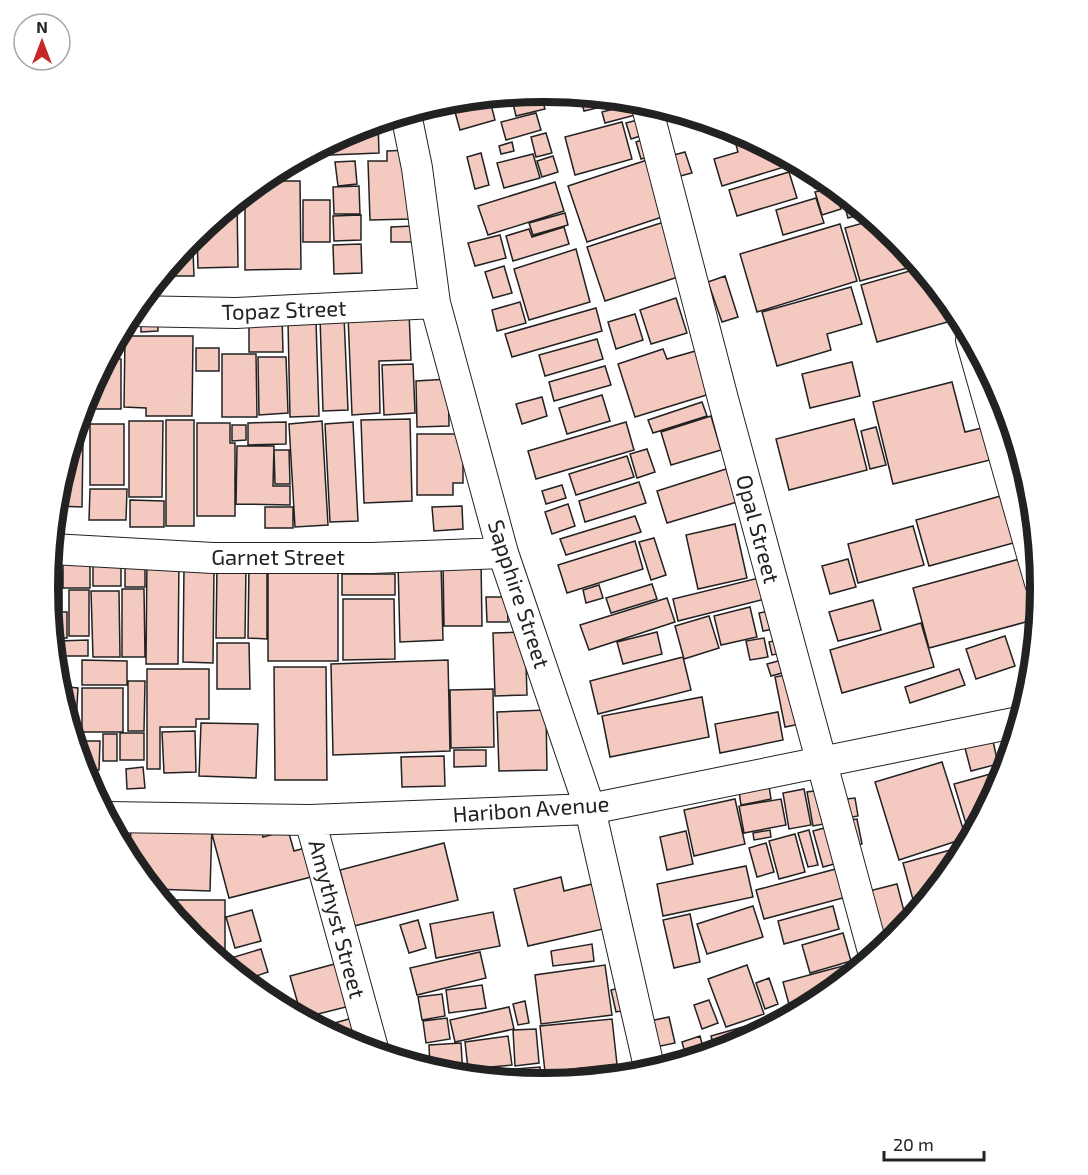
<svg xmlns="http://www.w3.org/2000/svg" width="1088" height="1175" viewBox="0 0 1088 1175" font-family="'Exo 2',sans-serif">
<rect width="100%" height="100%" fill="#fff"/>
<path fill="#f3c9c0" stroke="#222" stroke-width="1.5" d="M 540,92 L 545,109 L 516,116 L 511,95 Z
M 580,95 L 626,100 L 626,101 L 584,111 Z
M 489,97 L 495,120 L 460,130 L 452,101 Z
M 636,103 L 639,114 L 605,123 L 602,112 Z
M 536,113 L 541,130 L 506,140 L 501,122 Z
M 645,118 L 650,133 L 631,139 L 626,123 Z
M 378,122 L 379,153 L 305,156 L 355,129 Z
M 622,122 L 632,159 L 575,175 L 565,137 Z
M 734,129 L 797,163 L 722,186 L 714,159 L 738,152 L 732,130 Z
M 546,133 L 552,153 L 536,157 L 531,137 Z
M 650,137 L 655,155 L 641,159 L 636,142 Z
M 512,142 L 514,151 L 501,154 L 499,146 Z
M 410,150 L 412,219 L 370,220 L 368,161 L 387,161 L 387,151 Z
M 685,152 L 692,173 L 676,177 L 670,156 Z
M 481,153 L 489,185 L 475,189 L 467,157 Z
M 533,154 L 540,178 L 504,188 L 497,163 Z
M 553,156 L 558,172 L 542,177 L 537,161 Z
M 647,160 L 665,216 L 587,242 L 568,186 Z
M 355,161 L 357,184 L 338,186 L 335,162 Z
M 809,170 L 820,175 L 830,184 L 815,188 Z
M 789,172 L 797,198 L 737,216 L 729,190 Z
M 261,181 L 300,181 L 301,269 L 245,270 L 245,194 Z
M 555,182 L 564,211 L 488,235 L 478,206 Z
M 359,186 L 360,214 L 334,214 L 333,187 Z
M 834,187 L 841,209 L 822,215 L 815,192 Z
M 841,193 L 866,213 L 848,218 Z
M 816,198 L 824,223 L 783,235 L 776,210 Z
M 303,200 L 330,200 L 330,242 L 303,242 Z
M 237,201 L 238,267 L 198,268 L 197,234 Z
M 565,213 L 568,225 L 533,235 L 529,223 Z
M 361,215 L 361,240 L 334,241 L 333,216 Z
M 874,220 L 895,237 L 918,265 L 860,281 L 845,228 Z
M 667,221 L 684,275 L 605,301 L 587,247 Z
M 840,224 L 857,281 L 757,312 L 740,254 Z
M 413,226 L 413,242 L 391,242 L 391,227 Z
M 564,227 L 569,244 L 513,261 L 506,236 L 529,229 L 532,237 Z
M 500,235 L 506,258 L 475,266 L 468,243 Z
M 193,237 L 193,249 L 183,249 Z
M 361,244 L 362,273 L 334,274 L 333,245 Z
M 576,249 L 590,302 L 529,320 L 514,269 Z
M 193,251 L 194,276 L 171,276 L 170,265 L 181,252 Z
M 504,266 L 512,293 L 493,298 L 485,272 Z
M 920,268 L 956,312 L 958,319 L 877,342 L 861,285 Z
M 725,276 L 738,317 L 722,322 L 708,282 Z
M 851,287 L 862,324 L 827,334 L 831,350 L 777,366 L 762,312 Z
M 676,298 L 687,333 L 651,344 L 640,310 Z
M 520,302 L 526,323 L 497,331 L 492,310 Z
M 596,308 L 602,331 L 512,357 L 505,334 Z
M 141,312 L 157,312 L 158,331 L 141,332 Z
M 409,312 L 411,360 L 379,361 L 380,413 L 352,415 L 348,315 Z
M 131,314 L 131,332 L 121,332 L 121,348 L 113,348 Z
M 635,314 L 643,340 L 616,349 L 608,322 Z
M 282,315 L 283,352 L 249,352 L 249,316 Z
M 344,316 L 348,410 L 323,411 L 320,317 Z
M 316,321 L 319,416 L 290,417 L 288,322 Z
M 125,336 L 193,336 L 192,416 L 146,416 L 146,408 L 124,407 Z
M 597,339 L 603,359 L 545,376 L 539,355 Z
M 196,348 L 219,348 L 219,371 L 196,371 Z
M 663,349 L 667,359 L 699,350 L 713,393 L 635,417 L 618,364 Z
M 222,354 L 256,354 L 257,417 L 222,417 Z
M 258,357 L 286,357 L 288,413 L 259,415 Z
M 107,359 L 121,359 L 121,409 L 92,409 L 92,386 Z
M 852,362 L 860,396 L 810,408 L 802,374 Z
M 413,364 L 415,413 L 384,415 L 382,365 Z
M 605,366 L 611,385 L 554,401 L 549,382 Z
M 448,379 L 449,426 L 417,427 L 416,381 Z
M 952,382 L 965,432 L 982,428 L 990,460 L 893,484 L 873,402 Z
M 602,395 L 610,421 L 567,434 L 559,408 Z
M 542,397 L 547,416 L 522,424 L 516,404 Z
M 702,402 L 707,416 L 653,433 L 648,420 Z
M 82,409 L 82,437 L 74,437 Z
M 711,416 L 721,450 L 671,465 L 661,432 Z
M 410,419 L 412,501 L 364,503 L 361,420 Z
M 854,419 L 867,470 L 789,490 L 776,439 Z
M 166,420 L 194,420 L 194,526 L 166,526 Z
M 129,421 L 163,421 L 162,497 L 129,497 Z
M 322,421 L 328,525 L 295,527 L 289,424 Z
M 286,422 L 286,444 L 248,445 L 248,423 Z
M 353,422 L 358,521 L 330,522 L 325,424 Z
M 626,422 L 634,450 L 536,479 L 528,451 Z
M 197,423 L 230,423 L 230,443 L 235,443 L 235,516 L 197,516 Z
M 90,424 L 124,424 L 124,485 L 90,485 Z
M 232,425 L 246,425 L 246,440 L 232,441 Z
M 876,427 L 886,465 L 870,469 L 861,431 Z
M 417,434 L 463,434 L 463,483 L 453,483 L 453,495 L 417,495 Z
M 73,440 L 83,440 L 82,507 L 56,506 L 58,490 Z
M 237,446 L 274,446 L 273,486 L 290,486 L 290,505 L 236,504 Z
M 647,449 L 655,472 L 637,478 L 630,454 Z
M 274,450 L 289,450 L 290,484 L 275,484 Z
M 627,456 L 634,477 L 576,495 L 569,474 Z
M 726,469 L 737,502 L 667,523 L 657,491 Z
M 639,482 L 646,503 L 585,522 L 579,501 Z
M 562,485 L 566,498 L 546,504 L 542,491 Z
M 90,489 L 127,489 L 126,520 L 89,520 Z
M 1004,495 L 1017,542 L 929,566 L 916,520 Z
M 130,500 L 164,501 L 164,527 L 130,527 Z
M 568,504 L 575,526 L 552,534 L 545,512 Z
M 462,506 L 463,529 L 434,531 L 432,507 Z
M 265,507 L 293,507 L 293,528 L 265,528 Z
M 635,516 L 641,532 L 566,555 L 560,539 Z
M 735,524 L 747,578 L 698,589 L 686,535 Z
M 913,526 L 924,565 L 858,583 L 848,544 Z
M 654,538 L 666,575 L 651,580 L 639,542 Z
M 635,541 L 643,569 L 567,593 L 558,565 Z
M 90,554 L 90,588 L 63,588 L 63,555 Z
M 93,556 L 121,556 L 121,586 L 93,586 Z
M 147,556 L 179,556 L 178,664 L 146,664 Z
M 125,557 L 145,557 L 145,587 L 125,587 Z
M 1023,558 L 1038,612 L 1037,619 L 929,648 L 913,588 Z
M 848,559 L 856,587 L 830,594 L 822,566 Z
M 443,560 L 481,560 L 482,626 L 444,626 Z
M 441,562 L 443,640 L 400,642 L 398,563 Z
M 217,565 L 246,565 L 245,638 L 216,638 Z
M 249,565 L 267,565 L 267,639 L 248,638 Z
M 184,566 L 214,566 L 213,663 L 183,662 Z
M 268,566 L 338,566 L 338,661 L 268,661 Z
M 50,571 L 62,571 L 62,610 L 52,610 L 52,632 L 48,587 Z
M 342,574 L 395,574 L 395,595 L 342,595 Z
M 767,576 L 773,597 L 678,621 L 673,599 Z
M 652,584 L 657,599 L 611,613 L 606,598 Z
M 599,585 L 603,598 L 586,603 L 583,590 Z
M 122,589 L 144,589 L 145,657 L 122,657 Z
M 69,590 L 89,590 L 89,636 L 69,636 Z
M 91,591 L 119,591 L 120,657 L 93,657 Z
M 486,597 L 507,597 L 508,622 L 487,622 Z
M 667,598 L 675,622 L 589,650 L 580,625 Z
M 343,599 L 394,599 L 395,659 L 343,660 Z
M 873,600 L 881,630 L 838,641 L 829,612 Z
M 750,607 L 757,637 L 721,645 L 714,616 Z
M 780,609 L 783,627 L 763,631 L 759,613 Z
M 55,612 L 67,612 L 67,638 L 55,638 Z
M 709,616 L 719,648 L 684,659 L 675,626 Z
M 921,623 L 934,667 L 842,693 L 830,650 Z
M 525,632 L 527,695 L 495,696 L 493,633 Z
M 657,632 L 662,654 L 623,664 L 617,642 Z
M 1005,636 L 1015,666 L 976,679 L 966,649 Z
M 764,638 L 768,657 L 750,660 L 746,641 Z
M 786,638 L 789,652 L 772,655 L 769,642 Z
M 88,640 L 88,656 L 58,656 L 58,641 Z
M 217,643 L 249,643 L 250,689 L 217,689 Z
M 683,657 L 691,690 L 598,714 L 590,681 Z
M 789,658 L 793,670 L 771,676 L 767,664 Z
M 82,660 L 127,661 L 127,685 L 82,685 Z
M 448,660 L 450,751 L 333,755 L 331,664 Z
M 274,667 L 326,667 L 327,780 L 275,780 Z
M 147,669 L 209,669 L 209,719 L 196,719 L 196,727 L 160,727 L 160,769 L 147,769 Z
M 959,669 L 965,685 L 910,703 L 905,687 Z
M 796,673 L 805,723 L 785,727 L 775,677 Z
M 128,681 L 145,681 L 144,731 L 128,731 Z
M 58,686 L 78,688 L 75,741 Z
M 82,688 L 123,688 L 123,732 L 82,732 Z
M 493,689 L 494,747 L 451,748 L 450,690 Z
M 702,697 L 709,737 L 610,757 L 602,716 Z
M 546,710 L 547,770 L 499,771 L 497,712 Z
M 778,712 L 783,740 L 720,753 L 715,724 Z
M 201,723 L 258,724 L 256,778 L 199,776 Z
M 195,731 L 196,772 L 164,773 L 162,732 Z
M 120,733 L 144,733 L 144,760 L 120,760 Z
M 103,734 L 117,734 L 117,761 L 103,761 Z
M 76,741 L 100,741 L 99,770 L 83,769 Z
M 993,741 L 998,764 L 971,771 L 965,748 Z
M 454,750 L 486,750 L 486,766 L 454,767 Z
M 444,756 L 445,786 L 402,787 L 401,757 Z
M 942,762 L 966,838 L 899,860 L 875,782 Z
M 143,767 L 145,788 L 127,789 L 126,769 Z
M 1005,770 L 977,824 L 967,827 L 954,784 Z
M 769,786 L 771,799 L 741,805 L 739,791 Z
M 804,789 L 811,825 L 789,829 L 783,793 Z
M 828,789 L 835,822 L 813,826 L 807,792 Z
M 855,798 L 858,816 L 842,819 L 838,800 Z
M 735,799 L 745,844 L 694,856 L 684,810 Z
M 781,799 L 786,825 L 744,833 L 739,806 Z
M 857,819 L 862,844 L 847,847 L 842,821 Z
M 131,822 L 212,824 L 210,891 L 153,889 L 130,860 Z
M 259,822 L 263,837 L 288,830 L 294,851 L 316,845 L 323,874 L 229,898 L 212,834 Z
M 828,827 L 838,863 L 823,867 L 813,831 Z
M 770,830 L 771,837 L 754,840 L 753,833 Z
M 809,830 L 818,865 L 808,867 L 798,833 Z
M 686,831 L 693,864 L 667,870 L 660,837 Z
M 795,834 L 805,872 L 779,879 L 769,841 Z
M 444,843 L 458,900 L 354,926 L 340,870 Z
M 766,843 L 774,872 L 757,877 L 749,848 Z
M 965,846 L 956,863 L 922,905 L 915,907 L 903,863 Z
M 746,866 L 753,897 L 663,916 L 657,884 Z
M 847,866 L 854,895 L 764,919 L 756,890 Z
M 561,877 L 564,891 L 592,884 L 603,929 L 528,946 L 514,889 Z
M 897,884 L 907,923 L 896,936 L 883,940 L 869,891 Z
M 162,900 L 225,900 L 225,949 L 206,949 L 193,938 Z
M 753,906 L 763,937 L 707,954 L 697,924 Z
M 833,906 L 839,929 L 784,944 L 778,921 Z
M 252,910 L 261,941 L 235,948 L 226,917 Z
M 493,912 L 500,946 L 436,958 L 430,924 Z
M 690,914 L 700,962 L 674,968 L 663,920 Z
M 418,920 L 426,948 L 409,953 L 400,925 Z
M 843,933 L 851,961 L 810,973 L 802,945 Z
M 592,944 L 594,961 L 553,966 L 551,951 Z
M 261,949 L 268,972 L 244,980 L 221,961 Z
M 480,952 L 486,978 L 417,995 L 410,968 Z
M 869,959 L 819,1000 L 790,1008 L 783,982 Z
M 342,962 L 354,1005 L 302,1018 L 290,976 Z
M 605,965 L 612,1015 L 541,1024 L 535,975 Z
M 747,965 L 764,1014 L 726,1027 L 708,979 Z
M 769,978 L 778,1004 L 765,1009 L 756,983 Z
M 482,985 L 486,1008 L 449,1013 L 446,990 Z
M 628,986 L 633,1009 L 616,1012 L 611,990 Z
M 442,994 L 445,1016 L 422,1020 L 418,997 Z
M 709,1000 L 718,1023 L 702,1029 L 694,1005 Z
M 525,1001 L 529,1023 L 518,1025 L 513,1004 Z
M 509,1007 L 514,1029 L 455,1042 L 450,1020 Z
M 363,1015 L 373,1051 L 354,1046 L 334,1035 L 331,1024 Z
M 669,1017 L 675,1043 L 646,1049 L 640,1023 Z
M 447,1018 L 450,1039 L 426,1043 L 423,1021 Z
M 612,1019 L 617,1064 L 545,1072 L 540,1026 Z
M 328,1020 L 332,1034 L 313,1024 Z
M 767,1020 L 769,1027 L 733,1046 L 715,1051 L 711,1036 Z
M 536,1029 L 539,1063 L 515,1066 L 513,1030 Z
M 508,1036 L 512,1065 L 468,1069 L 465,1042 Z
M 700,1036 L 705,1055 L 687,1060 L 682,1042 Z
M 461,1043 L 463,1076 L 447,1074 L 430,1069 L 429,1045 Z
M 638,1064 L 639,1074 L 579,1080 L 578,1073 Z
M 540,1067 L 542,1083 L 490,1078 L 490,1071 Z
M 485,1072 L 485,1078 L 468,1076 L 468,1073 Z"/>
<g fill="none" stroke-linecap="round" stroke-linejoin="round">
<defs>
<path id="minor" d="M 646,103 L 723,399 L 874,955
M 406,114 L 417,168 L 435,303 L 503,553 L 590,809 L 650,1071
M 132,311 L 236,313 L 435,303
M 971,340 L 1040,583
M 52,549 L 213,558 L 372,558 L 503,553
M 107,817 L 310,820 L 590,809 L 1019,722
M 310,820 L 374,1052"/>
</defs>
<use href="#minor" stroke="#222" stroke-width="32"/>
<use href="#minor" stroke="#fff" stroke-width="30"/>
</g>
<g text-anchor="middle" stroke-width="4.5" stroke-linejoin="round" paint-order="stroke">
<g font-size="22" fill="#222" stroke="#fff">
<text transform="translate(284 310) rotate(-2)" y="8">Topaz Street</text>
<text transform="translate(758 529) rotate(75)" y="8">Opal Street</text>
<text x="278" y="565">Garnet Street</text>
<text transform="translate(519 594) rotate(72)" y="8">Sapphire Street</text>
<text transform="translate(531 809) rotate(-4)" y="8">Haribon Avenue</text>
<text transform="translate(337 919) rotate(75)" y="8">Amythyst Street</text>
</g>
</g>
<path d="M0 0H1088V1175H0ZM543 102H545A485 485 0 0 1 1030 587V588A485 485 0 0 1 545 1073H543A485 485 0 0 1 58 588V587A485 485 0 0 1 543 102Z" fill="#fff" fill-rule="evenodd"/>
<path fill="none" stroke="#222" stroke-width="8" d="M543 102H545A485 485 0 0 1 1030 587V588A485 485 0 0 1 545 1073H543A485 485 0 0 1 58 588V587A485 485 0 0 1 543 102Z"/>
<g transform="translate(42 42)"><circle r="28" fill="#ffffff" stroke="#a7a7a7" stroke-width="1.5"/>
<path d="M0-4.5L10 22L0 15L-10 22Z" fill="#c62828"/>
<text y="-9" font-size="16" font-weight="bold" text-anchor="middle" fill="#222222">N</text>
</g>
<path d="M884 1151v9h100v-9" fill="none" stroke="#222222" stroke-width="3"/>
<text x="893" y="1151" font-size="18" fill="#222222" stroke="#ffffff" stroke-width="4.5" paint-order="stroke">20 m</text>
</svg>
